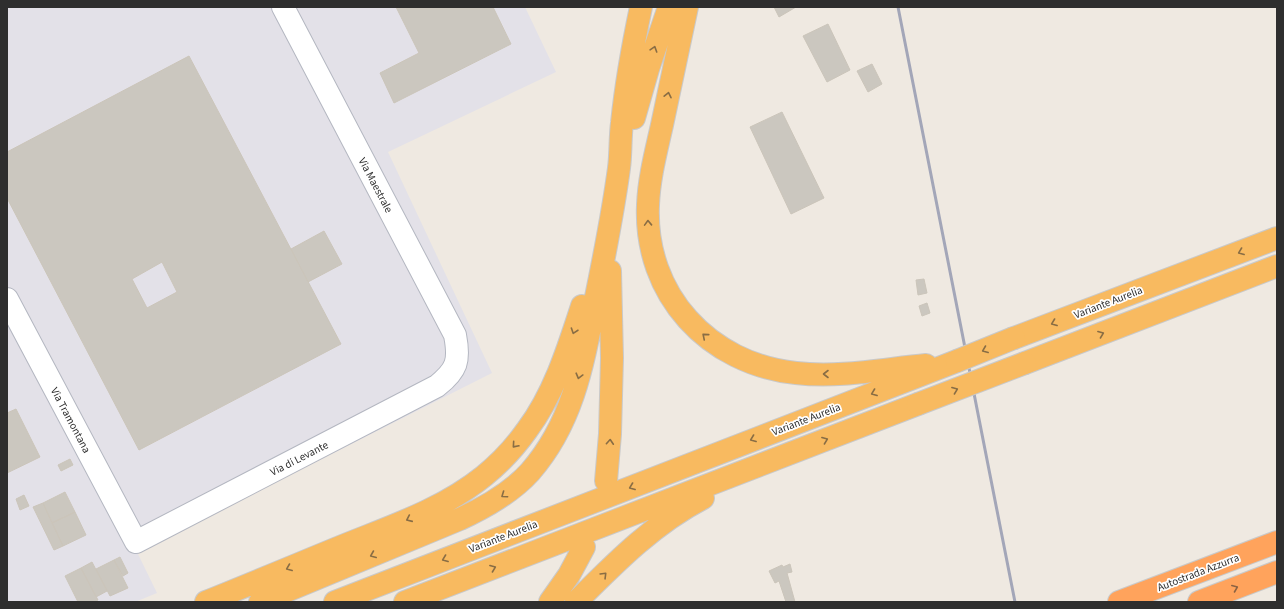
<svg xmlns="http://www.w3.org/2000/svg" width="1284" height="609" viewBox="0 0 1284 609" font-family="'Source Sans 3',sans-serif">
<rect width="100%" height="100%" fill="#efe9e1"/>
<path fill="#e3e1e8" d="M 7,7 L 525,7 L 556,72 L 388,152 L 492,373 L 137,552 L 157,593 L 135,602 L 7,602 Z"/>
<path fill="#cbc7bf" stroke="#cbc5ba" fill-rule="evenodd" d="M 396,7 L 493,7 L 511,44 L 394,103 L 380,73 L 419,53 Z
M 774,7 L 796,7 L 779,17 Z
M 828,24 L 850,70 L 827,82 L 803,36 Z
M 189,56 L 341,344 L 139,450 L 7,198 L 7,152 ZM 162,262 L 177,292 L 147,308 L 132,279 Z
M 872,64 L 882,84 L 868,92 L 857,71 Z
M 782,112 L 824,198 L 791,214 L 750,127 Z
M 324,231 L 342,264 L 308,282 L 291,249 Z
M 924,279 L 927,293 L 918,295 L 916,280 Z
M 927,303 L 930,313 L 922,316 L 919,306 Z
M 16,409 L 40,457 L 7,473 L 7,413 Z
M 70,459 L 73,465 L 61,471 L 58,465 Z
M 65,492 L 75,512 L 52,523 L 43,503 Z
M 24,495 L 29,506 L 20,510 L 16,499 Z
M 43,503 L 63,546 L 54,550 L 33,507 Z
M 75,512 L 86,535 L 63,546 L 52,523 Z
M 120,557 L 128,573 L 123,576 L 114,560 Z
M 114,560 L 128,588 L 110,596 L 96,569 Z
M 92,562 L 107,591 L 96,597 L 81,568 Z
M 790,564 L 792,572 L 787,573 L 795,602 L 786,602 L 779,581 L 775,583 L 769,571 L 782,565 L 783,567 Z
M 81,568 L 98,600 L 94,602 L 78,602 L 65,576 Z"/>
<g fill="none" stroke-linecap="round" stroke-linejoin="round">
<defs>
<path id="minor" d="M 7,299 L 136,542 L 437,386 C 457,370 460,361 455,335 L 283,7"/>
<path id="trunk" d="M 687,7 C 679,46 670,86 662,125 C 656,152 649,178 648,205 C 644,295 709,364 796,373 C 839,378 883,369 926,365
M 634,118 L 648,69 L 669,7
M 1014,338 L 1277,238
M 1025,363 L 1277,266
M 606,481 L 610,434 L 612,358 L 610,271
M 206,602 C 251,584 296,565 340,547 C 389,527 442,510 484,476 C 500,463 515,447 527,430 C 554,394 568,349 582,306
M 260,602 L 460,519 C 486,507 511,493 530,472 C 573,423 583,364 595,302 C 604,258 613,213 619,168 C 621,153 620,138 622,123 C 626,84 633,45 641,7
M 335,602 L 957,361
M 405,602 L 918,404
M 550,602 L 569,575 L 584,547
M 576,602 C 615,563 653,524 703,498"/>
<path id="motorway" d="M 1119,602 L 1277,542
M 1199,602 L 1277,572"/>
</defs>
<use href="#minor" stroke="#b4b7c1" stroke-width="24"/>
<use href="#trunk" stroke="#c9c9c9" stroke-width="24"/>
<use href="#motorway" stroke="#c9c9c9" stroke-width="24"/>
<use href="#minor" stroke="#fff" stroke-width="22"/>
<use href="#trunk" stroke="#f8ba60" stroke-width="22"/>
<use href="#motorway" stroke="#ffa35c" stroke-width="22"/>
<path stroke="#a3a6b8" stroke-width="3" d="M 898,7 L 1015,602"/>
<defs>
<path id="trunk-bridge" d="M 957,361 L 1014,338
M 918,404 L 1025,363"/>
</defs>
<use href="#trunk-bridge" stroke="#c9c9c9" stroke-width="24" stroke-linecap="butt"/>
<use href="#trunk-bridge" stroke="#f8ba60" stroke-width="22"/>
</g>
<defs><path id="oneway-chevron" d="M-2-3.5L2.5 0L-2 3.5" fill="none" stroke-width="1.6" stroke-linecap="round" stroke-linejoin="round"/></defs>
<g stroke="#896d44">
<use href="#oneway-chevron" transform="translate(654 49) rotate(-72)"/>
<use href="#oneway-chevron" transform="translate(668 95) rotate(-78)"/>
<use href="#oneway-chevron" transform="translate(648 223) rotate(-92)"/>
<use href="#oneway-chevron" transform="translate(1241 252) rotate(159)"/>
<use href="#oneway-chevron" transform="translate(1054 323) rotate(159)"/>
<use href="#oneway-chevron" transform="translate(574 331) rotate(109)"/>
<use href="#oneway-chevron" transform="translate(1101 334) rotate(-21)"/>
<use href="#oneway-chevron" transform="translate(705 336) rotate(-140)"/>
<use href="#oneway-chevron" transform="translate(985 350) rotate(158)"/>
<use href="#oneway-chevron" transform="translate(826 374) rotate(-180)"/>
<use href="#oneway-chevron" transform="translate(579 376) rotate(105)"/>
<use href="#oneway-chevron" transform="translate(955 390) rotate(-21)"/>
<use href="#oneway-chevron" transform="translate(874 393) rotate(159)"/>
<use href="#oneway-chevron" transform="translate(753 439) rotate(159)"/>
<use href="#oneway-chevron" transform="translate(825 440) rotate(-21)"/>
<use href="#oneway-chevron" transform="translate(610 442) rotate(-86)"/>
<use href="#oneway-chevron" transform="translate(515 445) rotate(131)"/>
<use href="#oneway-chevron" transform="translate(632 487) rotate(159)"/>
<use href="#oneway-chevron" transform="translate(504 495) rotate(145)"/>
<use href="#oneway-chevron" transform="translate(409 519) rotate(156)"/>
<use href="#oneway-chevron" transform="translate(373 555) rotate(157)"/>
<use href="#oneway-chevron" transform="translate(445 559) rotate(159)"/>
<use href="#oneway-chevron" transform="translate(289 568) rotate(158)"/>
<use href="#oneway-chevron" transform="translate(493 568) rotate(-21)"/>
<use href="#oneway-chevron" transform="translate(604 575) rotate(-45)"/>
</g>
<use stroke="#8c6343" href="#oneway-chevron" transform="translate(1235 588) rotate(-22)"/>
<g text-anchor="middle" stroke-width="3.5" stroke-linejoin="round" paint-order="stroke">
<g font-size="11" fill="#2e2e2e" stroke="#fff">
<text transform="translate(376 185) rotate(62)" y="4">Via Maestrale</text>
<text transform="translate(1108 302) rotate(-21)" y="4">Variante Aurelia</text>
<text transform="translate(806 419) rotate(-21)" y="4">Variante Aurelia</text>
<text transform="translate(71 420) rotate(62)" y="4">Via Tramontana</text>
<text transform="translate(299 458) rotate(-27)" y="4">Via di Levante</text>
<text transform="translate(503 536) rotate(-21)" y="4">Variante Aurelia</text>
<text transform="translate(1198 572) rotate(-21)" y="4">Autostrada Azzurra</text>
</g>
</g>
<rect width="1284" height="609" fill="none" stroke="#2e2e2e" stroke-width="16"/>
</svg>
